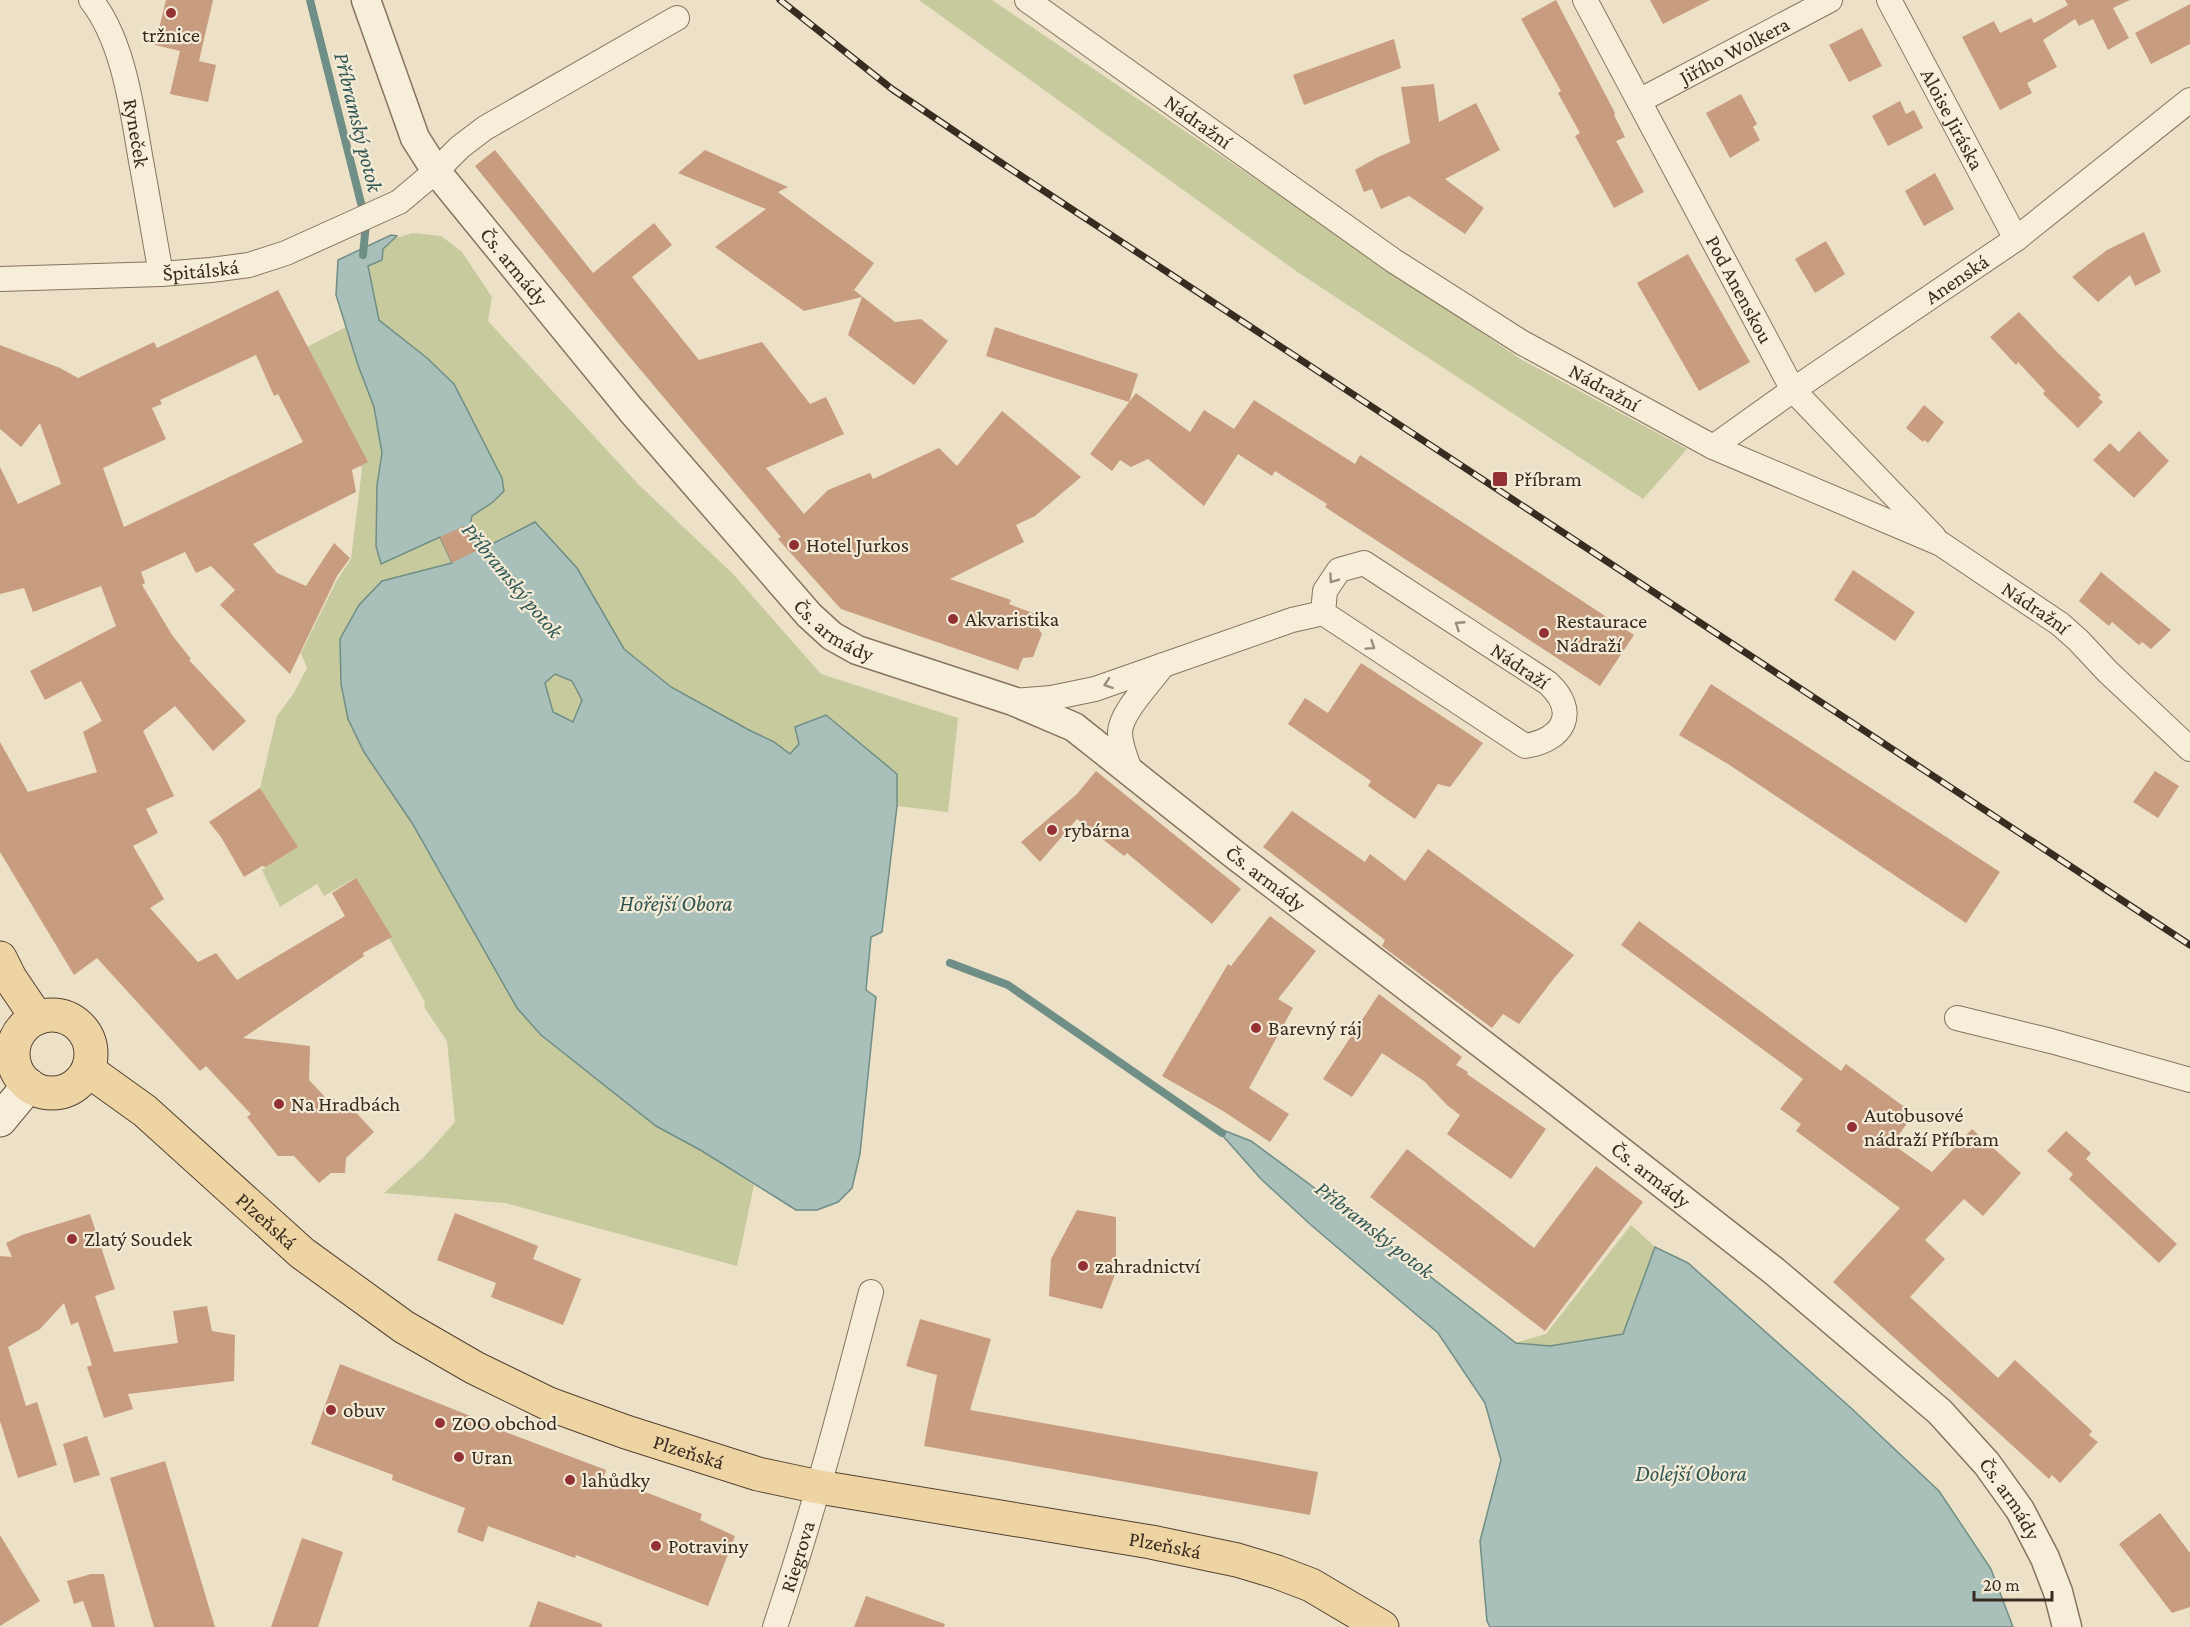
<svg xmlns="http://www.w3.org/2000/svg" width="2190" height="1627" viewBox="0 0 2190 1627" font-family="'Crimson Pro',serif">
<rect width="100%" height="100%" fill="#ece0c7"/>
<path fill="#c6ca9c" d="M 919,0 L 992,0 L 1522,360 L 1687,449 L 1643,499 L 1296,271 Z
M 413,233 L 441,236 L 462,252 L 492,297 L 488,321 L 639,485 L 733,574 L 821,674 L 958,718 L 948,812 L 897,806 L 897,773 L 799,744 L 790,754 L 774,742 L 749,730 L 671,687 L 624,649 L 577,568 L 472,542 L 465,528 L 470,526 L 472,516 L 493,502 L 427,358 L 379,320 L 368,266 L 382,260 L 383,249 L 396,238 Z
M 346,327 L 358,365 L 374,407 L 382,453 L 377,485 L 376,546 L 380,564 L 440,537 L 452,563 L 382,581 L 364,752 L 412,823 L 517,1008 L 541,1035 L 656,1126 L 702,1151 L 754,1185 L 737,1266 L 505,1203 L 384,1193 L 424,1157 L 455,1122 L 447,1041 L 424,1007 L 425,1002 L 355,878 L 324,896 L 317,884 L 280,907 L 262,870 L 298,847 L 260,788 L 277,716 L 294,693 L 307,668 L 301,653 L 337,580 L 351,559 L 362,469 L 303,349 Z
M 555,674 L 572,681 L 582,700 L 572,723 L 553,712 L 544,682 Z
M 1631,1225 L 1655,1247 L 1624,1334 L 1550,1346 L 1516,1343 L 1546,1334 Z"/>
<path fill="#a8c0b9" stroke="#6f8e86" stroke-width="1.5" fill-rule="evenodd" d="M 391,235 L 397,236 L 383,249 L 382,260 L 368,266 L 379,320 L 427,358 L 454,384 L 502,478 L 504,491 L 493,502 L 472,516 L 470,526 L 465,528 L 472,542 L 485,535 L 490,545 L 535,522 L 577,568 L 624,649 L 671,687 L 749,730 L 774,742 L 790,754 L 799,744 L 795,727 L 826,715 L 897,774 L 897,806 L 882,932 L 871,937 L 866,990 L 876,997 L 860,1154 L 852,1188 L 838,1202 L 817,1210 L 796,1210 L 785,1203 L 702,1151 L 656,1126 L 541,1035 L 517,1008 L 412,823 L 364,752 L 348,719 L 341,684 L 340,639 L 359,605 L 382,581 L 452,563 L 440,537 L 381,564 L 376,546 L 377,485 L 382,453 L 374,407 L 358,365 L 336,295 L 338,260 ZM 555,674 L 572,681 L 582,700 L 573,722 L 553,712 L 545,683 Z
M 1215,1127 L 1251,1141 L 1343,1209 L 1516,1343 L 1550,1346 L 1623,1334 L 1655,1247 L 1688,1263 L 1851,1408 L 1939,1491 L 1991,1569 L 2013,1627 L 1490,1627 L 1487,1621 L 1480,1541 L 1501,1460 L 1485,1403 L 1438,1333 L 1311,1225 L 1261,1179 Z"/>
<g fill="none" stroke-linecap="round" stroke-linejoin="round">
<path stroke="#6f8e86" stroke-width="8" d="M 310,0 L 366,223 L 363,255
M 950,963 L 1008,985 L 1222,1133"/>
</g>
<path fill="#c89c7f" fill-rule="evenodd" d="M 166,0 L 213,0 L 199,61 L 216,65 L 208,102 L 170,94 L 180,51 L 155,45 Z
M 1556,0 L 1615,113 L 1614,115 L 1625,137 L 1616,141 L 1644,192 L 1614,208 L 1575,136 L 1580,133 L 1558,93 L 1561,91 L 1521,19 Z
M 1650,0 L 1710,0 L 1663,24 Z
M 2065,0 L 2130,0 L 2113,8 L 2129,38 L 2108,50 L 2093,19 L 2079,26 L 2075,19 L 2043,40 L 2057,67 L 2027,83 L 2032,93 L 2000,110 L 1962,37 L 1994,21 L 2000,33 L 2031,18 L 2034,23 L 2068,5 Z
M 2190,4 L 2190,44 L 2151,64 L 2135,33 Z
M 1862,28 L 1882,66 L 1849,82 L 1829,45 Z
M 1394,39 L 1401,68 L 1304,105 L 1293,75 Z
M 1434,84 L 1439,122 L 1476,103 L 1500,150 L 1445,179 L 1484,208 L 1465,234 L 1409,196 L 1381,209 L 1372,189 L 1364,192 L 1355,170 L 1378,157 L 1410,143 L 1401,87 Z
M 1741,94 L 1757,124 L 1753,127 L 1760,140 L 1730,158 L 1706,113 Z
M 1900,101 L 1906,114 L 1914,110 L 1923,128 L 1888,146 L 1872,116 Z
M 495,150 L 593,273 L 654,223 L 672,245 L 632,277 L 699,360 L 762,342 L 810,404 L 826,397 L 844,434 L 766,468 L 804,514 L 828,490 L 870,473 L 873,479 L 939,448 L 957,466 L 1002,411 L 1081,477 L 1035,516 L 1016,525 L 1024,542 L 950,579 L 1011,600 L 1009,604 L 1038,615 L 1035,623 L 1042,634 L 1033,657 L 1023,658 L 1018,670 L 841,609 L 778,539 L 781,537 L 618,343 L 475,166 Z
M 705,150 L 788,187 L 778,192 L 874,263 L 854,290 L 895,322 L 921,319 L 948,341 L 914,385 L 848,335 L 862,297 L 804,311 L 715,247 L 766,209 L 678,173 Z
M 1935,173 L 1954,209 L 1924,226 L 1905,191 Z
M 2144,232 L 2161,272 L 2135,286 L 2130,275 L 2098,302 L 2072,277 L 2107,250 Z
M 1826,241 L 1845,274 L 1815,293 L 1795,259 Z
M 1688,254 L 1750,362 L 1699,391 L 1637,283 Z
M 278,290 L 368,462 L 352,470 L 356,492 L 253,544 L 277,573 L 306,586 L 334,543 L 350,558 L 337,576 L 290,674 L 220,605 L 235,590 L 211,566 L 196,573 L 185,552 L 141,572 L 145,583 L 142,585 L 172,635 L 191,659 L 189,660 L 246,721 L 213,751 L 175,706 L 143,731 L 174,796 L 146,809 L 158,833 L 133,846 L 164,899 L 150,908 L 198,962 L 216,953 L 237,980 L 345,916 L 332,893 L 356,878 L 392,937 L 363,953 L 364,956 L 243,1038 L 310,1046 L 309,1080 L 325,1097 L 334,1099 L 340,1104 L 349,1105 L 374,1132 L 346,1158 L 345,1173 L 331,1173 L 319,1183 L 294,1156 L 278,1156 L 247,1117 L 251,1114 L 206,1066 L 200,1071 L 97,958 L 74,975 L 0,852 L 0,742 L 28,792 L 97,772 L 83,732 L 102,721 L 81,681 L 45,700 L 30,671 L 116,626 L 101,586 L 33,612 L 24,588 L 0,594 L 0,467 L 18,504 L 61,484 L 40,423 L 21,447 L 0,429 L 0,345 L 60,368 L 78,378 L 154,342 L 157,348 ZM 256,355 L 274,396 L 278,394 L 303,442 L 124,527 L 103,468 L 166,439 L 152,408 L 162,404 L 160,400 Z
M 2019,312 L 2057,352 L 2101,395 L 2098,398 L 2103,402 L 2078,428 L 2043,394 L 2045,391 L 2018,362 L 2016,365 L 1990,337 Z
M 995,327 L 1138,374 L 1129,402 L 986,356 Z
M 1136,393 L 1190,432 L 1204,410 L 1234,429 L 1254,400 L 1355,464 L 1360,455 L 1634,635 L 1600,686 L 1325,507 L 1327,504 L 1275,471 L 1272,476 L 1238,454 L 1204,506 L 1148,459 L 1131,467 L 1120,460 L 1112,471 L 1090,454 Z
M 1924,405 L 1944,422 L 1928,443 L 1924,440 L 1923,442 L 1906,428 Z
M 2139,431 L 2169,461 L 2134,498 L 2093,460 L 2110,443 L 2119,452 Z
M 464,526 L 476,551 L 452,563 L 440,537 Z
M 1853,570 L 1915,612 L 1895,641 L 1834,600 Z
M 2101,572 L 2171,630 L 2151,649 L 2142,642 L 2139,645 L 2112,622 L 2109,626 L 2079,601 Z
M 1361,663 L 1483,743 L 1450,787 L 1438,784 L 1415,819 L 1368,786 L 1371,781 L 1288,724 L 1305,698 L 1328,713 Z
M 1711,684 L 2000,872 L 1966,923 L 1728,764 L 1679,735 Z
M 1096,771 L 1241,889 L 1212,924 L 1127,853 L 1124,856 L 1077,819 L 1040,862 L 1021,842 L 1077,794 Z
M 2155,771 L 2179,786 L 2158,818 L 2133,802 Z
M 260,788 L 298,847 L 266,867 L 262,866 L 244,877 L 221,837 L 209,822 Z
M 1292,811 L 1365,862 L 1370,854 L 1405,881 L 1428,849 L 1574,955 L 1555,977 L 1519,1024 L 1503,1014 L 1492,1028 L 1382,946 L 1385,940 L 1263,847 Z
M 1270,916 L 1316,951 L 1278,999 L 1293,1008 L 1249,1088 L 1289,1114 L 1270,1142 L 1223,1111 L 1162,1076 L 1228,964 L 1231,966 Z
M 1639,921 L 1841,1071 L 1846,1064 L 1914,1114 L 1892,1144 L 1932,1172 L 1972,1129 L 2021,1173 L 1983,1216 L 1964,1199 L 1925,1240 L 1945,1259 L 1910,1297 L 1998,1378 L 2015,1360 L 2092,1431 L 2089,1435 L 2098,1442 L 2060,1483 L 2052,1475 L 2049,1479 L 1833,1282 L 1900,1208 L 1796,1131 L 1801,1124 L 1780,1109 L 1803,1079 L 1621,945 Z
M 1379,994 L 1462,1057 L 1456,1065 L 1468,1072 L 1467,1074 L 1546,1129 L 1511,1179 L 1447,1134 L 1460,1115 L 1447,1105 L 1424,1081 L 1382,1053 L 1352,1097 L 1323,1079 Z
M 2066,1131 L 2091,1153 L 2086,1159 L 2177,1244 L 2159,1263 L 2069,1179 L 2073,1174 L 2047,1151 Z
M 1407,1149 L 1534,1248 L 1596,1166 L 1643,1202 L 1545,1331 L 1370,1197 Z
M 1077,1210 L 1116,1217 L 1116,1272 L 1102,1309 L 1049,1296 L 1051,1259 Z
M 455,1213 L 538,1246 L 533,1259 L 581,1279 L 563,1325 L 491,1297 L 496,1283 L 437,1260 Z
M 90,1214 L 115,1289 L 95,1296 L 114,1352 L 178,1343 L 173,1311 L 207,1306 L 212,1331 L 235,1335 L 234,1381 L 128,1394 L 133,1409 L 104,1418 L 87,1367 L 92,1365 L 78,1322 L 71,1325 L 64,1303 L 40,1329 L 8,1347 L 26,1406 L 37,1402 L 57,1465 L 18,1478 L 0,1421 L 0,1256 L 12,1257 L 6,1243 L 22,1235 Z
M 920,1319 L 991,1339 L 970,1410 L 1318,1472 L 1310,1515 L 924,1446 L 937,1375 L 906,1366 Z
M 340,1364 L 473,1417 L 474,1420 L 606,1470 L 604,1476 L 702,1514 L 700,1520 L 735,1536 L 708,1606 L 576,1555 L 575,1558 L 488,1526 L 483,1542 L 457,1532 L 465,1508 L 392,1480 L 393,1475 L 311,1444 Z
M 87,1436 L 100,1475 L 74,1483 L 63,1444 Z
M 165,1461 L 215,1627 L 154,1627 L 110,1478 Z
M 2160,1513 L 2190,1553 L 2190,1607 L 2172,1613 L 2119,1544 Z
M 0,1535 L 40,1601 L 0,1626 Z
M 302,1538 L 343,1552 L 318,1627 L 271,1627 Z
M 91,1574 L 104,1574 L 115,1627 L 92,1627 L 83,1601 L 74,1604 L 67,1581 Z
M 866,1596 L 945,1624 L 944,1627 L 854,1627 Z
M 538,1601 L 602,1624 L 602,1627 L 529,1627 Z"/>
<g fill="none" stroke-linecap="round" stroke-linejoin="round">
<defs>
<g id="minor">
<path id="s1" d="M 91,0 C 124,42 132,109 141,161 C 148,198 154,236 161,274"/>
<path id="s2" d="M 1027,0 L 1394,261 L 1521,342 L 1713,447 L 1941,544 L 2060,624 L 2078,640 L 2108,672 L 2190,749"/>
<path id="s3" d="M 1585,0 L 1793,390 L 1934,537"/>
<path id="s4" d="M 1889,0 L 2016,239"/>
<path id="s5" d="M 1639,101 L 1830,0"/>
<path id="s6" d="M 0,279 L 161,274 L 211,270 L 249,265 L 286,253 L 399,202 L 436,171 L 460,147 L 485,128 L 677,18"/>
<path id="s7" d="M 1713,447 L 1793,390 L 2016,239 L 2190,100"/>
<path d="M 1013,701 L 1051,698 L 1095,689 L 1292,620 L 1323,613 L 1525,746 C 1564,740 1579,712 1548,683 L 1364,563 L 1339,570 L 1325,591 L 1323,613"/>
<path d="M 1131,772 C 1126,759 1120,746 1120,732 C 1121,712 1151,682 1163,665"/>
<path d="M 1957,1018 L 2051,1041 L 2190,1080"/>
<path id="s8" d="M 775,1627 C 812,1517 842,1404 871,1292"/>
</g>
<g id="tertiary">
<path id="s9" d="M 366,0 L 415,138 L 436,171 L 631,410 L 809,615 L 832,636 L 857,650 L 1013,701 L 1074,727 L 1235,855 L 1550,1096 L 1774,1271 L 1940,1412 L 1987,1464 L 2020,1510 L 2045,1558 L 2058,1592 L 2067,1627"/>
</g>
<path id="secondary" d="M 0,1120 L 29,1085"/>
<g id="primary">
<path d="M 0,958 L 10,978 L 37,1018"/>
<circle cx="52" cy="1054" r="39"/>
<path id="s10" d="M 88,1070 L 145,1111 L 302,1253 L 404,1327 L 475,1368 L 549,1404 L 626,1432 L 758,1474 L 819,1487 L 1151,1542 L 1237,1560 L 1277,1572 L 1311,1585 L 1382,1627"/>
</g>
</defs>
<use href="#minor" stroke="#87735e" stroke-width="26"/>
<use href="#tertiary" stroke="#87735e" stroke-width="31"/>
<use href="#secondary" stroke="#695441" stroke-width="35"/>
<use href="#primary" stroke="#554131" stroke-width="35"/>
<use href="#minor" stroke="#f7eeda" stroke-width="24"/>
<use href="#tertiary" stroke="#f7eeda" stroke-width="28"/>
<use href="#secondary" stroke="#f7eeda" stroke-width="33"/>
<use href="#primary" stroke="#edd4a2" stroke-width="33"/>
<defs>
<path id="rail" d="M 780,0 L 892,89 L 997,160 L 2190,945"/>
</defs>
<use href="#rail" stroke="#382b20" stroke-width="7"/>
<use href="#rail" stroke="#f4ebd7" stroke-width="4.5" stroke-dasharray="14" stroke-linecap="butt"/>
</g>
<defs><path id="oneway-chevron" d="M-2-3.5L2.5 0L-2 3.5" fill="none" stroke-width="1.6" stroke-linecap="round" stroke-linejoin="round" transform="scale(1.5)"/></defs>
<g stroke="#988c7d">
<use href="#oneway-chevron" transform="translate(1333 579) rotate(125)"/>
<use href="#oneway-chevron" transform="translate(1459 625) rotate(-147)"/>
<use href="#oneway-chevron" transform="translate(1371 646) rotate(34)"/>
<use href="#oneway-chevron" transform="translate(1108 684) rotate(161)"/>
</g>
<g fill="#933134" stroke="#f4ebd7" stroke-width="2">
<circle cx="171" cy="13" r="6"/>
<rect x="1492" y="471" width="16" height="16" rx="3"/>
<circle cx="794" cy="545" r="6"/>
<circle cx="953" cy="619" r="6"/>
<circle cx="1544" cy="633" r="6"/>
<circle cx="1052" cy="830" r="6"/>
<circle cx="1256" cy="1028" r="6"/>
<circle cx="279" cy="1104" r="6"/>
<circle cx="1852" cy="1127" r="6"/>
<circle cx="72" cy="1239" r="6"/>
<circle cx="1083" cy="1266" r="6"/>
<circle cx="331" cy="1410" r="6"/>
<circle cx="440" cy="1423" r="6"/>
<circle cx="459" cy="1457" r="6"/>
<circle cx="570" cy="1480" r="6"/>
<circle cx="656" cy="1546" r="6"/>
</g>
<g text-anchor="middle" stroke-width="4.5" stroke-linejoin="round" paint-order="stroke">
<g font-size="21" fill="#382b20" stroke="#f4ebd7" text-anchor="start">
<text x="171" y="42" text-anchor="middle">tržnice</text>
<text x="1514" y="486">Příbram</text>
<text x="806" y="552">Hotel Jurkos</text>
<text x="965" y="626">Akvaristika</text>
<text x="1556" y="628">Restaurace<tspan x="1556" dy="24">Nádraží</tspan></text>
<text x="1064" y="837">rybárna</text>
<text x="1268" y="1035">Barevný ráj</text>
<text x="291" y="1111">Na Hradbách</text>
<text x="1864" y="1122">Autobusové<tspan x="1864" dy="24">nádraží Příbram</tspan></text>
<text x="84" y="1246">Zlatý Soudek</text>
<text x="1095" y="1273">zahradnictví</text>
<text x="343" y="1417">obuv</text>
<text x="452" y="1430">ZOO obchod</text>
<text x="471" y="1464">Uran</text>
<text x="582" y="1487">lahůdky</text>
<text x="668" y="1553">Potraviny</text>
</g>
<g font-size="21" fill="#382b20" stroke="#f4ebd7">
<text dy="7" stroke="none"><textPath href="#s5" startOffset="108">Jiřího Wolkera</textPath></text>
<text dy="7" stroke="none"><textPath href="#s4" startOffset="135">Aloise Jiráska</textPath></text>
<text dy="7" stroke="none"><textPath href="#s2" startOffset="210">Nádražní</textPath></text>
<text dy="7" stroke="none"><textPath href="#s1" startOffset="142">Ryneček</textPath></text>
<text dy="7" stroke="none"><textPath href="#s9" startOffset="309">Čs. armády</textPath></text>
<text dy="7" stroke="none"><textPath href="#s6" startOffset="201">Špitálská</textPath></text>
<text dy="7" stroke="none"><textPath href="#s7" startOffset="296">Anenská</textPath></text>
<text dy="7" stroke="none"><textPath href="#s3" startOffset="328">Pod Anenskou</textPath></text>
<text dy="7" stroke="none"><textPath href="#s2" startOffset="696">Nádražní</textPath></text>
<text dy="7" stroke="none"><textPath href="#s2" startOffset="1182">Nádražní</textPath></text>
<text dy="7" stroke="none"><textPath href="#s9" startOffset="795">Čs. armády</textPath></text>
<text transform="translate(1520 666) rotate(34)" y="7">Nádraží</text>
<text dy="7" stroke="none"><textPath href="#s9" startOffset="1300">Čs. armády</textPath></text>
<text dy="7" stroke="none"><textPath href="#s9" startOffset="1786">Čs. armády</textPath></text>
<text dy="7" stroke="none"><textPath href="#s10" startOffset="234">Plzeňská</textPath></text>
<text dy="7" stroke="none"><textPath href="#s10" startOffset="720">Plzeňská</textPath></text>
<text dy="7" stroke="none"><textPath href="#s9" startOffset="2272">Čs. armády</textPath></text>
<text dy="7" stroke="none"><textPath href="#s10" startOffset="1206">Plzeňská</textPath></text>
<text dy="7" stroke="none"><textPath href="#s8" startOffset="74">Riegrova</textPath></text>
</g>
<g font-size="22" font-style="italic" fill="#315754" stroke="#f4ebd7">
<text transform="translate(359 122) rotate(76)" y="8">Příbramský potok</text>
<text transform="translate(513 580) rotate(50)" y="8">Příbramský potok</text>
<text x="676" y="911">Hořejší Obora</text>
<text transform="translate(1375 1229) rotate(38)" y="8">Příbramský potok</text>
<text x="1691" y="1481">Dolejší Obora</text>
</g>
</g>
<path d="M1974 1591v9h78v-9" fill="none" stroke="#382b20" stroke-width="3"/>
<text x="1983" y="1591" font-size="18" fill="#382b20" stroke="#f4ebd7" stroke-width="4.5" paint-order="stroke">20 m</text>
</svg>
